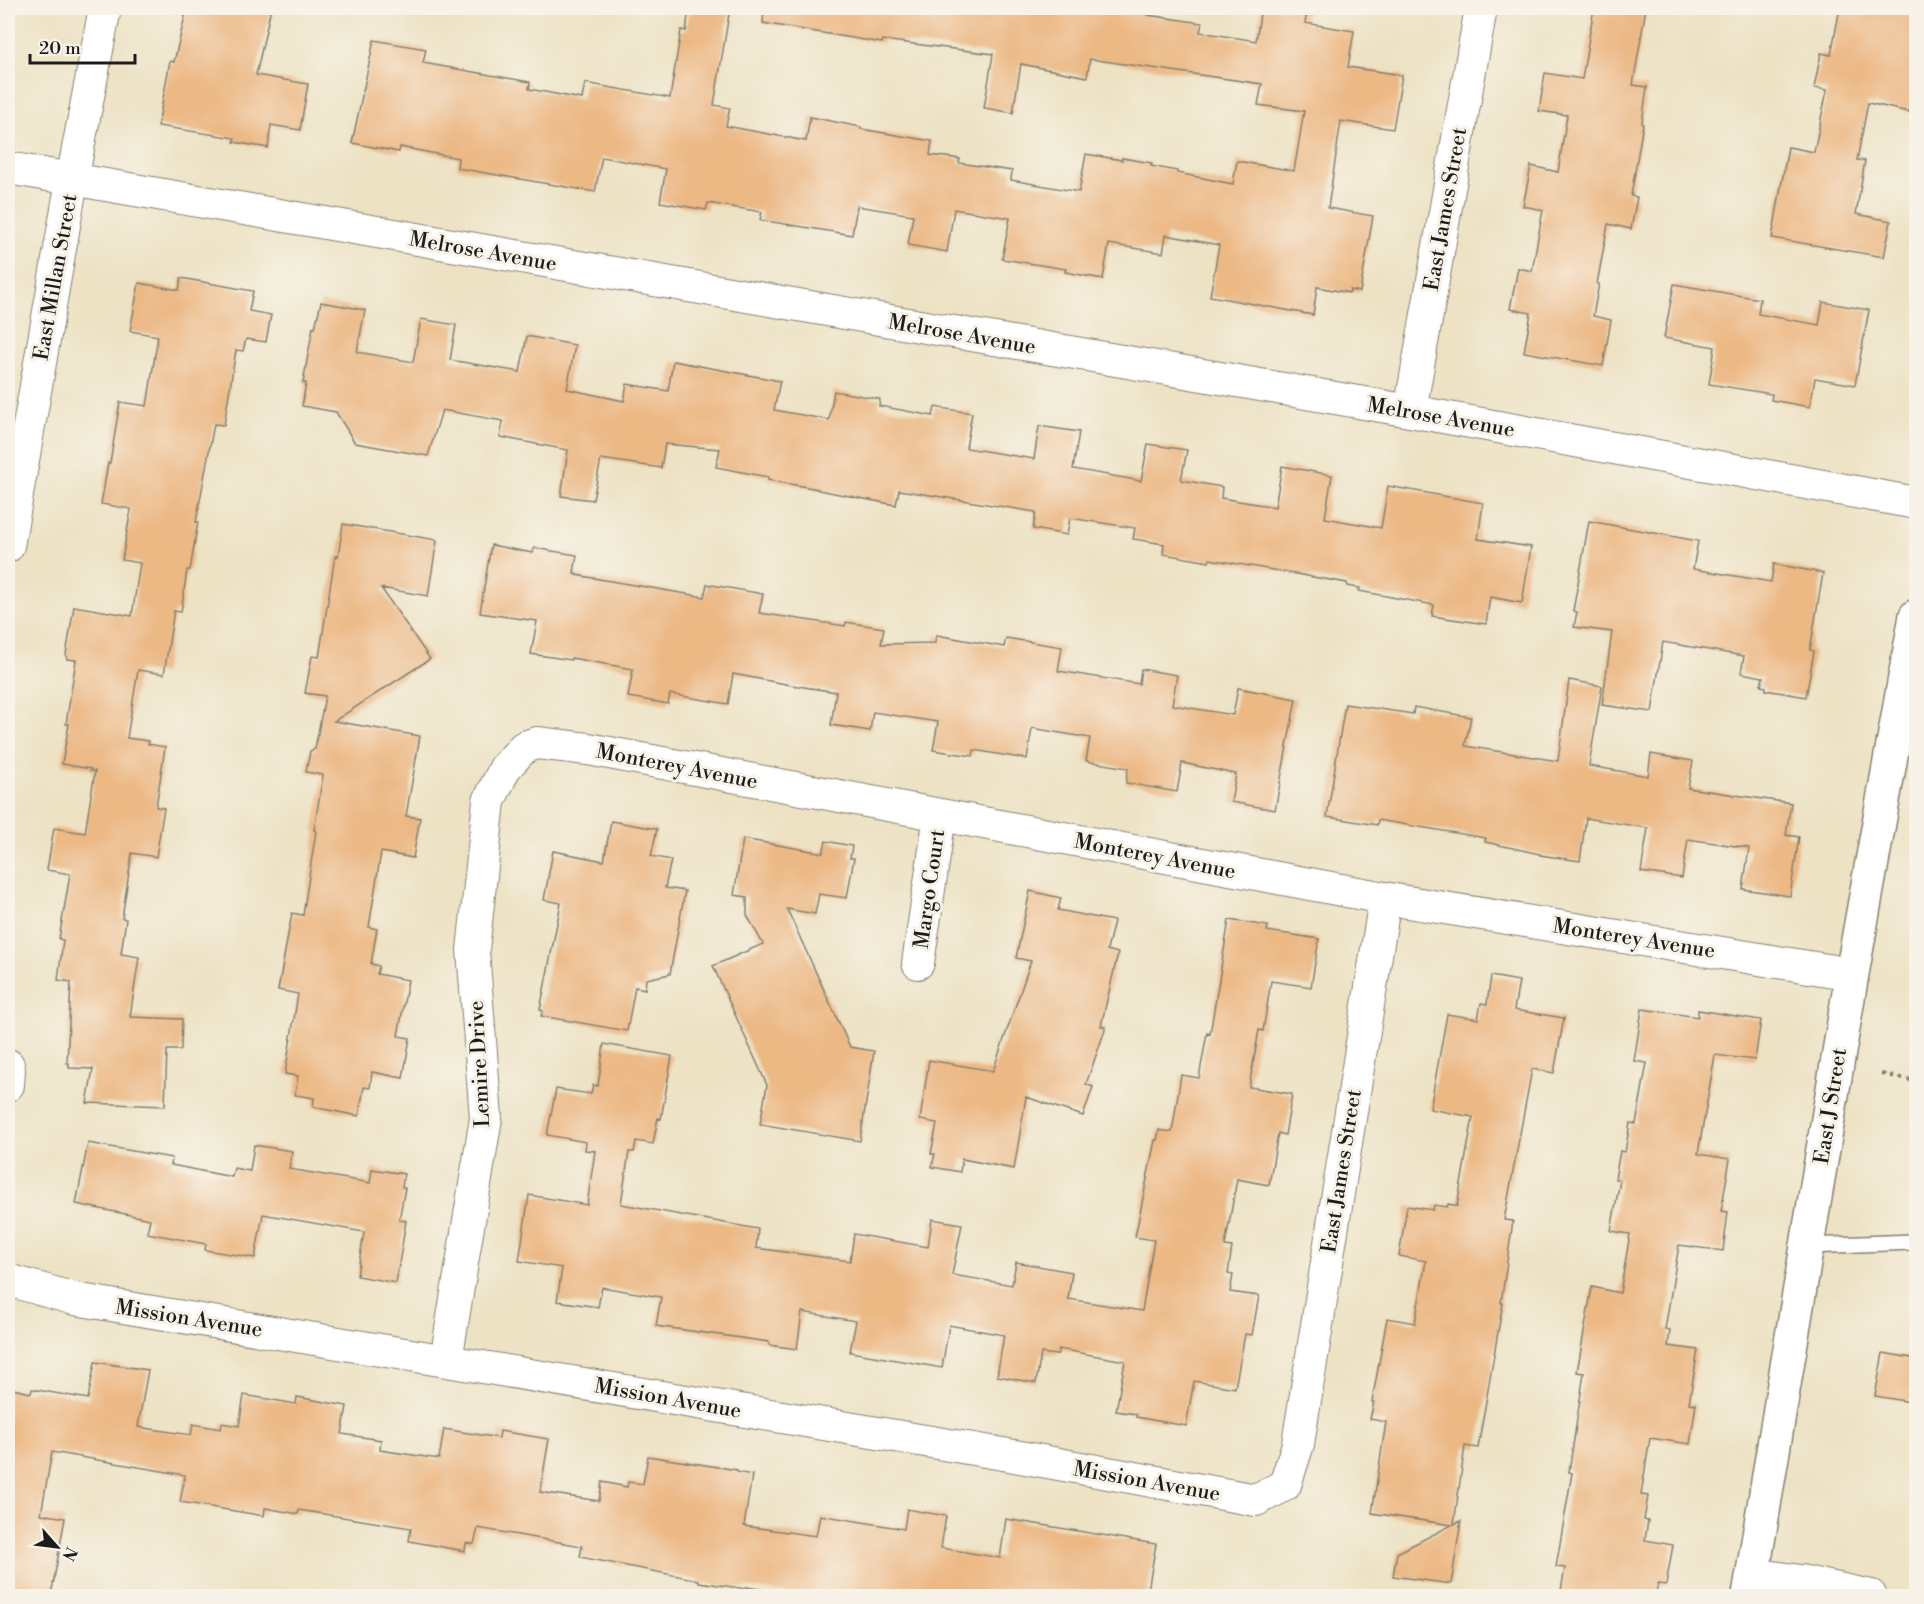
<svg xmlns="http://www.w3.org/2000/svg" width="1924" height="1604" viewBox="0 0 1924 1604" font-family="'Libre Bodoni',serif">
<rect width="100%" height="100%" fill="#f7f3e8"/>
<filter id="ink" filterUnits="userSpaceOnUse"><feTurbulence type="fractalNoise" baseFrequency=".0167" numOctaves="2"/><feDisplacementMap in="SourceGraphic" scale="12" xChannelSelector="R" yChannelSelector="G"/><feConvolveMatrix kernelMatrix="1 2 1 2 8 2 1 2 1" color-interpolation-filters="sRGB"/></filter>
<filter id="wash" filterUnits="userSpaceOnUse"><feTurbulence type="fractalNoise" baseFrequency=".008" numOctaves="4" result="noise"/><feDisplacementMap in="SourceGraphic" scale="24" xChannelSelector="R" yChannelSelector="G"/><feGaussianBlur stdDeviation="1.35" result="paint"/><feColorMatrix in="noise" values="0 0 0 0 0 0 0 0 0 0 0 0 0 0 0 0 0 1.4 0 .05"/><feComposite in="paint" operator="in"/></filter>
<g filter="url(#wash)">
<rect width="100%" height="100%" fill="#ede2c4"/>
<g id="blocks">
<path fill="#ecb884" d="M 187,8 L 271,8 L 256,75 L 308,84 L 300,130 L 271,125 L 268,148 L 234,142 L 235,138 L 158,126 L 170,61 L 174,62 Z
M 689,8 L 730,8 L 714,105 L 730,108 L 726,126 L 806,141 L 810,117 L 861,127 L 861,129 L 932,141 L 930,155 L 960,159 L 959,163 L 1012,171 L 1011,180 L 1079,192 L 1086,154 L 1122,160 L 1122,158 L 1152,163 L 1151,166 L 1177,171 L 1177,173 L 1233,184 L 1237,161 L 1294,171 L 1304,111 L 1258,105 L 1262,84 L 1090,59 L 1087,77 L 1021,64 L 1013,113 L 984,108 L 993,54 L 883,40 L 882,43 L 763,23 L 764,8 L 1149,8 L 1148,15 L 1202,23 L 1200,32 L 1256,41 L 1261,8 L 1308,8 L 1305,23 L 1354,31 L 1348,67 L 1402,75 L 1393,129 L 1341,121 L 1328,208 L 1373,216 L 1360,292 L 1350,290 L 1350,293 L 1317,287 L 1313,315 L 1210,296 L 1219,245 L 1166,235 L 1163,253 L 1109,244 L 1103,279 L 1065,272 L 1066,269 L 1002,259 L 1010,218 L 954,209 L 947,252 L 908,245 L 913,215 L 857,206 L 852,235 L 760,220 L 762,212 L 708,203 L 706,210 L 660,202 L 666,169 L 602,157 L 595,192 L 457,168 L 458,158 L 400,147 L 399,152 L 352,143 L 374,40 L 426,49 L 423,63 L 530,82 L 529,89 L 582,99 L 585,83 L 670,98 L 681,30 L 686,31 Z
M 1594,8 L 1646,8 L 1633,85 L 1647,87 L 1642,123 L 1643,124 L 1631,196 L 1637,197 L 1631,229 L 1608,224 L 1597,284 L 1599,284 L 1593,316 L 1611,320 L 1603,366 L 1524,352 L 1531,313 L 1510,309 L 1518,268 L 1532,271 L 1543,210 L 1523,206 L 1531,166 L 1558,172 L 1567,115 L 1539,111 L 1545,73 L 1582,79 Z
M 1840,8 L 1917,8 L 1917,74 L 1909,112 L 1868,103 L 1857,160 L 1865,161 L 1856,214 L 1891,221 L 1884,257 L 1772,238 L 1788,147 L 1814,152 L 1827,90 L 1814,88 L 1821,53 L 1831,55 Z
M 181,278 L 253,291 L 249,311 L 271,315 L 266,342 L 246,339 L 243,351 L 236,350 L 224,425 L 214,424 L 196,522 L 198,522 L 190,570 L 187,570 L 181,612 L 174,611 L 164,674 L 138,670 L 127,738 L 149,741 L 148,744 L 165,747 L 156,807 L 164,808 L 156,857 L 132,853 L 122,918 L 126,919 L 121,954 L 139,957 L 130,1017 L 182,1019 L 181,1050 L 167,1050 L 165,1106 L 87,1103 L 93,1069 L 69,1068 L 69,1063 L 67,1063 L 71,982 L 58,980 L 63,940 L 59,939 L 70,874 L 47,870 L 54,828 L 85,833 L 95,771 L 90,771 L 91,769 L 62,764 L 69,724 L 66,724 L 76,660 L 67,659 L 66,655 L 74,606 L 132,616 L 140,563 L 122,560 L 131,509 L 101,504 L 108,463 L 110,463 L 120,402 L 147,406 L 158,336 L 130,331 L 139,283 L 179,290 Z
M 1674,284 L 1760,299 L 1758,314 L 1819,325 L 1823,302 L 1869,310 L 1855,385 L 1815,378 L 1810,407 L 1771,400 L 1772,394 L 1709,384 L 1715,347 L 1664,338 Z
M 321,302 L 365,310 L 357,352 L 413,362 L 421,319 L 456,325 L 450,360 L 520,372 L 527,336 L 575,345 L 567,389 L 624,401 L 627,384 L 668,391 L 673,361 L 780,381 L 774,410 L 829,420 L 834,391 L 880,399 L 879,406 L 933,416 L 935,407 L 972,413 L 966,448 L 1034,459 L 1039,426 L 1079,432 L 1073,469 L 1141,481 L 1148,444 L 1187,450 L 1181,480 L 1222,487 L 1221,498 L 1275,507 L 1282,466 L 1332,475 L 1325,518 L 1381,528 L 1388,486 L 1483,503 L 1478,539 L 1531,547 L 1522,603 L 1490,597 L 1486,624 L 1432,616 L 1434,605 L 1359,591 L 1360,588 L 1347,586 L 1347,583 L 1210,559 L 1209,562 L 1163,554 L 1164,544 L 1133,539 L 1135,528 L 1070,518 L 1067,535 L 1033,529 L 1036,512 L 899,490 L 896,505 L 818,490 L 818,489 L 768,480 L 768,477 L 716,467 L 720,449 L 665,444 L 661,468 L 601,459 L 593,500 L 561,496 L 568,450 L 500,437 L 503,421 L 442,410 L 428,456 L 355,443 L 336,412 L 302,406 L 306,383 L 303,383 L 313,327 L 315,328 Z
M 1589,521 L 1698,541 L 1693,569 L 1771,582 L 1774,564 L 1823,573 L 1810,650 L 1814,651 L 1806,697 L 1766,690 L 1766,687 L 1761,686 L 1763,677 L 1741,673 L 1744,656 L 1663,642 L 1652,712 L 1602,705 L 1612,632 L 1574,627 L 1577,612 L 1573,611 Z
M 343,524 L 437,540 L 428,596 L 381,588 L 430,659 L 334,721 L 420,736 L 406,816 L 420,818 L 413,858 L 381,852 L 369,927 L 377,929 L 371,964 L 379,966 L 377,974 L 408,980 L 398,1036 L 410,1038 L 403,1078 L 372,1072 L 370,1088 L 364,1087 L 359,1116 L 313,1107 L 314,1098 L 295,1095 L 298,1076 L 285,1074 L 298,994 L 278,990 L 292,913 L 303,915 L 316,831 L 314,830 L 323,775 L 306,772 L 310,751 L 315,749 L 325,696 L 305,693 L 312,656 L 319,657 L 335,556 L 338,557 Z
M 491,545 L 533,553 L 534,548 L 577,555 L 574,573 L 576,573 L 576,575 L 704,597 L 707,584 L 763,594 L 759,613 L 845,626 L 846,622 L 884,628 L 881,644 L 935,643 L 936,635 L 1004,647 L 1006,638 L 1062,647 L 1058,671 L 1139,684 L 1141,669 L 1177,675 L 1172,705 L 1233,715 L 1238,688 L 1296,699 L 1275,810 L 1231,802 L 1236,774 L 1182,763 L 1177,792 L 1126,783 L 1128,768 L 1086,761 L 1090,738 L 1032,728 L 1027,759 L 974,750 L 973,756 L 933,750 L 938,722 L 873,712 L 870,731 L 831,725 L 836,692 L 791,685 L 733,674 L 728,704 L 670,694 L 668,704 L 628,697 L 633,669 L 571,658 L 571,660 L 531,654 L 537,621 L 480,613 Z
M 1569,680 L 1602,686 L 1589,766 L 1648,776 L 1651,754 L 1693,761 L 1688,788 L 1791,803 L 1786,835 L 1799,837 L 1790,896 L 1743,889 L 1749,848 L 1688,839 L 1682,878 L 1641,872 L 1648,828 L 1586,818 L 1580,861 L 1540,855 L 1540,854 L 1485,842 L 1486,838 L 1378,820 L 1377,825 L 1327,817 L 1345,704 L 1413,714 L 1414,707 L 1471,717 L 1465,746 L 1558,761 Z
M 611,821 L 657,829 L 651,856 L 671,860 L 665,888 L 685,891 L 670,974 L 646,979 L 645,989 L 635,987 L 627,1031 L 541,1016 L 543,1011 L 540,1010 L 561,903 L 544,900 L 553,851 L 604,861 Z
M 743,839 L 823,853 L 826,841 L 852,846 L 850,858 L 854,858 L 847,898 L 819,894 L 815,914 L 787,909 L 850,1047 L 874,1051 L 860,1141 L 760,1124 L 767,1085 L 713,966 L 763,944 L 747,915 L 747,897 L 734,895 Z
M 1030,891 L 1061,898 L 1058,910 L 1114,921 L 1107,950 L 1118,953 L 1101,1026 L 1106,1027 L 1086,1084 L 1093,1087 L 1083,1116 L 1026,1097 L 1014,1169 L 962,1159 L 960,1172 L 932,1167 L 935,1154 L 931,1154 L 937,1123 L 920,1120 L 929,1060 L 993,1071 L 1031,961 L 1016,958 Z
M 1229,920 L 1268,926 L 1267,931 L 1319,939 L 1311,987 L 1271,981 L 1263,1031 L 1259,1030 L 1249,1087 L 1292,1094 L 1285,1135 L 1278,1133 L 1269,1185 L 1237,1179 L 1225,1246 L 1232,1247 L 1228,1274 L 1233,1275 L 1230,1292 L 1259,1296 L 1252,1335 L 1245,1334 L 1235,1388 L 1194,1381 L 1186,1426 L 1136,1417 L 1136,1414 L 1116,1411 L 1125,1361 L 1059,1349 L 1057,1355 L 1041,1353 L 1036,1383 L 997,1376 L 1004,1335 L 949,1325 L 942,1368 L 850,1352 L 856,1321 L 802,1312 L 797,1349 L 769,1345 L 769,1342 L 656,1326 L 661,1297 L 602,1287 L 598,1307 L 557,1301 L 562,1268 L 519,1261 L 529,1195 L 587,1205 L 595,1151 L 585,1150 L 586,1142 L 547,1135 L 556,1089 L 591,1094 L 593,1085 L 598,1086 L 604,1044 L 672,1056 L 661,1119 L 658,1118 L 653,1144 L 636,1141 L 634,1152 L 629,1152 L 621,1204 L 758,1229 L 756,1248 L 850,1261 L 854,1234 L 928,1247 L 932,1219 L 962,1224 L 952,1275 L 1012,1285 L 1016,1262 L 1072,1272 L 1068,1299 L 1142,1311 L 1154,1240 L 1135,1237 L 1155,1140 L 1157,1140 L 1159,1130 L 1172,1132 L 1181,1075 L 1199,1078 L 1207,1033 L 1210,1034 Z
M 1491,976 L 1519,981 L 1514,1010 L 1564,1018 L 1554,1073 L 1532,1069 L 1504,1220 L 1513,1221 L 1501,1303 L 1503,1303 L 1478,1448 L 1465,1446 L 1454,1524 L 1461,1521 L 1451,1584 L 1393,1576 L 1397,1553 L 1452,1525 L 1372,1513 L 1386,1422 L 1370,1419 L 1374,1402 L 1372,1402 L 1387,1318 L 1415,1323 L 1426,1261 L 1399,1256 L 1407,1206 L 1433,1210 L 1434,1205 L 1447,1207 L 1448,1204 L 1457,1206 L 1473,1117 L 1430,1109 L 1447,1014 L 1478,1019 L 1481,1003 L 1487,1004 Z
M 1642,1009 L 1698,1017 L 1698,1010 L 1761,1020 L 1755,1060 L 1715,1055 L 1698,1154 L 1730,1159 L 1721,1211 L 1728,1212 L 1723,1251 L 1679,1245 L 1665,1329 L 1670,1330 L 1668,1346 L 1698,1350 L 1689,1403 L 1696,1404 L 1690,1444 L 1650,1438 L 1641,1495 L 1648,1496 L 1644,1520 L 1648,1521 L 1645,1540 L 1673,1545 L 1666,1585 L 1658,1584 L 1655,1596 L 1560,1596 L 1565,1568 L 1556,1567 L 1572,1473 L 1569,1472 L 1584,1373 L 1577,1372 L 1592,1287 L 1620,1293 L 1630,1234 L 1611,1231 L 1620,1180 L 1615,1179 L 1620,1151 L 1625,1152 L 1630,1123 L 1636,1124 L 1647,1063 L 1634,1061 Z
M 88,1143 L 172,1158 L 171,1165 L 232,1177 L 234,1168 L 250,1171 L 254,1145 L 292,1151 L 289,1169 L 370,1183 L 372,1169 L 404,1174 L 402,1187 L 405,1188 L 399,1220 L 406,1221 L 396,1283 L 357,1276 L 364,1232 L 263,1214 L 255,1258 L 205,1250 L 206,1244 L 147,1233 L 150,1219 L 76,1204 Z
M 1883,1353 L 1917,1359 L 1917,1403 L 1875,1396 Z
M 95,1362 L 148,1370 L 138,1427 L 191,1435 L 193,1424 L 221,1429 L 222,1423 L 239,1426 L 244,1395 L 296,1404 L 297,1397 L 347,1406 L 342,1434 L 381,1440 L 380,1450 L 439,1459 L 444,1429 L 499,1438 L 500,1431 L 549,1439 L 540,1492 L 599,1501 L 602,1482 L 627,1487 L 628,1482 L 643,1484 L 648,1456 L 737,1470 L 737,1472 L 752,1475 L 744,1526 L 816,1536 L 820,1515 L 904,1529 L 907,1509 L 946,1516 L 941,1548 L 1000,1558 L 1006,1519 L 1156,1544 L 1147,1596 L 900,1596 L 872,1592 L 871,1596 L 802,1596 L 746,1587 L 746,1589 L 699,1582 L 699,1580 L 580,1557 L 582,1546 L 478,1528 L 474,1544 L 466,1543 L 465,1551 L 409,1541 L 411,1528 L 299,1510 L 298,1514 L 265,1508 L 264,1516 L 180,1502 L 185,1475 L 52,1452 L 41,1514 L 65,1518 L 51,1596 L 8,1596 L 8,1388 L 31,1393 L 32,1389 L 88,1399 Z"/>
</g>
</g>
<g filter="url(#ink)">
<use href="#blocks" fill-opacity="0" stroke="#847f70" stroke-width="1.5"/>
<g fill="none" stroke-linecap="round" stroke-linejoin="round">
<defs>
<path id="service" d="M 1807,1246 L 1913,1242"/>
<path id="minor" d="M 8,168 L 1410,411 L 1916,503
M 1410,411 L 1481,8
M 8,546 L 72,180 L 105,8
M 918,963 L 940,816
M 8,1065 L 9,1070 L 8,1085
M 8,1280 L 75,1299 L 1003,1454 L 1256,1500 L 1285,1485 L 1298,1444 L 1385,899
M 446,1360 L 486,1118 L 473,950 L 489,801 L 505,768 L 524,747 L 537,743 L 588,749 L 1395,900 L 1852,974
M 1753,1574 L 1800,1581 L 1871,1596"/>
<path id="tertiary" d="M 1749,1596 L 1852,974 L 1916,616"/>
</defs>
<use href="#service" stroke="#847f70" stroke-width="18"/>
<use href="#minor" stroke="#847f70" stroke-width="34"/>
<use href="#tertiary" stroke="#847f70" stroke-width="36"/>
<path stroke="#847f70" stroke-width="4" stroke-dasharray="4.5 4.5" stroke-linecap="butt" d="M 1881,1074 L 1916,1081"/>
<use href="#service" stroke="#fff" stroke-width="15"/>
<use href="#minor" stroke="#fff" stroke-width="32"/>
<use href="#tertiary" stroke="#fff" stroke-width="33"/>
</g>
</g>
<g text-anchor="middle" stroke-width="6" stroke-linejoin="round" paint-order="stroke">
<g font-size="21" fill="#1c1c1c" stroke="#f7f3e8">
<text transform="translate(1445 209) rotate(-80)" y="7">East James Street</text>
<text transform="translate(483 251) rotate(10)" y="7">Melrose Avenue</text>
<text transform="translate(55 277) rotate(-80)" y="7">East Millan Street</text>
<text transform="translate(962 334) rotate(10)" y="7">Melrose Avenue</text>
<text transform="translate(1441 417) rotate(10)" y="7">Melrose Avenue</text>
<text transform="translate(677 766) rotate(11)" y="7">Monterey Avenue</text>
<text transform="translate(1155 856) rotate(11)" y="7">Monterey Avenue</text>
<text transform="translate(929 889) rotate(-82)" y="7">Margo Court</text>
<text transform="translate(1634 938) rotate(9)" y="7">Monterey Avenue</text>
<text transform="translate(479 1064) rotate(-93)" y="7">Lemire Drive</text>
<text transform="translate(1830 1106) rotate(-81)" y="7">East J Street</text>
<text transform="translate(1341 1171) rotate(-81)" y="7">East James Street</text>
<text transform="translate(189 1318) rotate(9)" y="7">Mission Avenue</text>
<text transform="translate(668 1398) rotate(10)" y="7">Mission Avenue</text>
<text transform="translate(1147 1481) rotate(10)" y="7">Mission Avenue</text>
</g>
</g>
<rect width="1924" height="1604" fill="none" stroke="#f7f3e8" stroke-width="30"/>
<g transform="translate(57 1547) rotate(118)" stroke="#f7f3e8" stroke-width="4.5" paint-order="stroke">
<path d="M0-4.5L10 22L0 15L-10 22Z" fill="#1c1c1c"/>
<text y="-9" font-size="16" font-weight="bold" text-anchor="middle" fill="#1c1c1c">N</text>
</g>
<path d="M30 54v9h105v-9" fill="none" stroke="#1c1c1c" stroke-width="3"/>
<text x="39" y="54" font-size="18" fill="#1c1c1c" stroke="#f7f3e8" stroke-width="4.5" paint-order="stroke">20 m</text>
</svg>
